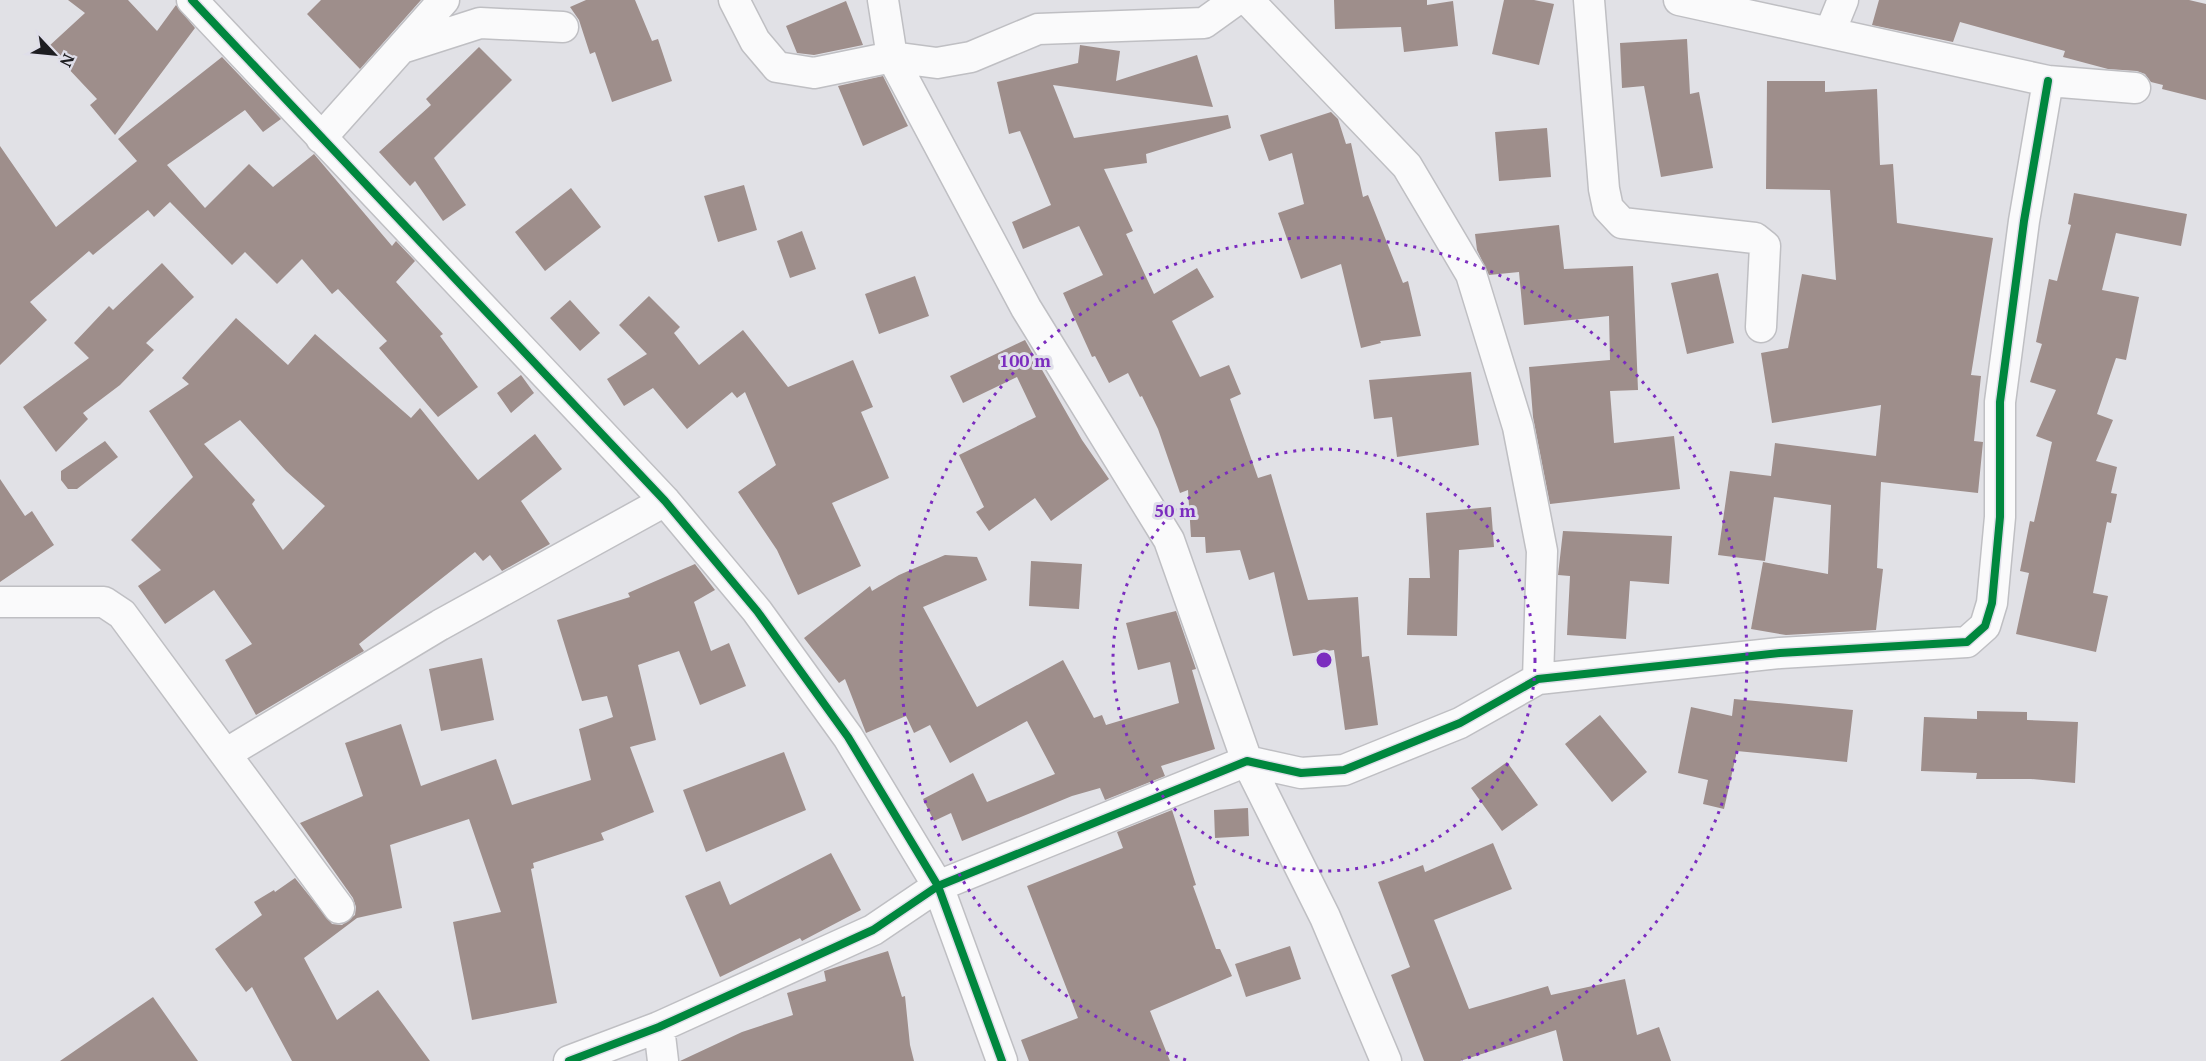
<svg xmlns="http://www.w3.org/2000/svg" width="2206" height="1061" viewBox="0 0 2206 1061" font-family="'PT Serif',serif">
<rect width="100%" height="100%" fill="#e1e1e6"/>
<path fill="#9e8e8b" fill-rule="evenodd" d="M 68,0 L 128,0 L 157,31 L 176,5 L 195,28 L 115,135 L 90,105 L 97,99 L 48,47 L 85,13 Z
M 321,0 L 421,0 L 360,69 L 307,14 Z
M 586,0 L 635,0 L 652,41 L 658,39 L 672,81 L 612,102 L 595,52 L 590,54 L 579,20 L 570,7 Z
M 1334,0 L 1427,0 L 1427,5 L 1453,1 L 1458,46 L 1404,52 L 1401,27 L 1335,29 Z
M 1504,0 L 1534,0 L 1554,4 L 1539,65 L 1492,54 Z
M 1879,0 L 2189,0 L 2206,4 L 2206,100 L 2162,89 L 2163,85 L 2151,82 L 2145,74 L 2137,71 L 2108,69 L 2063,57 L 2065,51 L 1960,22 L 1953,42 L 1872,25 Z
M 846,1 L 863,45 L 814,55 L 797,53 L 786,26 Z
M 1687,39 L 1690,94 L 1699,92 L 1713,168 L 1661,177 L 1644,86 L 1622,88 L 1620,43 Z
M 1080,45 L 1120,51 L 1116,81 L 1197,55 L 1213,107 L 1053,85 L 1074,138 L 1228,115 L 1231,128 L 1146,154 L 1147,163 L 1104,169 L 1133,231 L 1126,234 L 1154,294 L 1197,268 L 1214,297 L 1172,321 L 1200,377 L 1229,365 L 1241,394 L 1230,399 L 1258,478 L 1271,474 L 1308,600 L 1358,597 L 1362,657 L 1369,656 L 1378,725 L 1345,730 L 1334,650 L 1293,656 L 1274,572 L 1249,580 L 1240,550 L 1206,553 L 1205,537 L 1191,537 L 1188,490 L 1180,493 L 1158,429 L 1142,396 L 1140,397 L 1128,373 L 1109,383 L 1095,356 L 1092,357 L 1063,293 L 1103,275 L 1079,226 L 1023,249 L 1012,222 L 1051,205 L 1020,131 L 1009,134 L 997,82 L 1078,63 Z
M 479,47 L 512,80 L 434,158 L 466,205 L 443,221 L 415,181 L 410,186 L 379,152 L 431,105 L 426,99 Z
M 222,57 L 281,119 L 263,132 L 245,110 L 167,165 L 205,208 L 249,164 L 273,187 L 314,154 L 392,246 L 396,241 L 415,261 L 396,282 L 443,334 L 440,336 L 478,387 L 438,417 L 379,348 L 387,341 L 338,289 L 332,294 L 302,259 L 277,284 L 245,252 L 232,265 L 170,202 L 154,217 L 148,210 L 93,255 L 89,251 L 30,302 L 47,320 L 0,365 L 0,146 L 56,227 L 137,161 L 118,139 Z
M 883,76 L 908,126 L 863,146 L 838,86 Z
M 1767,81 L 1825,81 L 1825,92 L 1877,89 L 1880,165 L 1893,164 L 1897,223 L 1993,238 L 1971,375 L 1981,376 L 1974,441 L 1983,442 L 1978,493 L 1881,482 L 1877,568 L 1883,569 L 1876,630 L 1786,635 L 1751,629 L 1763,562 L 1828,574 L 1831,505 L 1774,497 L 1765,561 L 1718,555 L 1730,471 L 1771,476 L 1775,443 L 1876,456 L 1881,405 L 1772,423 L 1761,353 L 1788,348 L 1802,274 L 1836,280 L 1830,190 L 1766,189 Z
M 1331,112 L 1338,119 L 1346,144 L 1351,143 L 1363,197 L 1368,195 L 1403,283 L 1408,281 L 1421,336 L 1380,341 L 1381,343 L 1361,348 L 1341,264 L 1301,279 L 1278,213 L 1304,204 L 1292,153 L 1269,161 L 1260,135 Z
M 1547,128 L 1551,177 L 1499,181 L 1495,132 Z
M 744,185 L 757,230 L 718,242 L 704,196 Z
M 571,188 L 601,227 L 545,271 L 515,232 Z
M 2074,193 L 2187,214 L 2181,246 L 2116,233 L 2102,290 L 2139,297 L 2126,360 L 2116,358 L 2097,414 L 2113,420 L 2096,461 L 2117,467 L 2111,493 L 2117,494 L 2111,523 L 2107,522 L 2093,593 L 2108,596 L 2096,652 L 2016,634 L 2029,573 L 2020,571 L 2030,521 L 2034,522 L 2052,442 L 2036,436 L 2056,390 L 2030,382 L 2042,344 L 2036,342 L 2049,279 L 2057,281 L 2071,225 L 2068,224 Z
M 1559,225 L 1564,269 L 1633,266 L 1638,390 L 1610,391 L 1614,443 L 1674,436 L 1680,489 L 1550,504 L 1533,417 L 1529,367 L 1610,360 L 1609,316 L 1524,325 L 1519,272 L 1489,275 L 1477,250 L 1475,234 Z
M 802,231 L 816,269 L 790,278 L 777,241 Z
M 162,263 L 194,297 L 146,343 L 154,350 L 120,385 L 83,413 L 88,419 L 56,452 L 23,407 L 89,358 L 74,343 L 109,306 L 113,310 Z
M 1718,273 L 1734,343 L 1687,354 L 1671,283 Z
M 915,276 L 929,316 L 879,334 L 865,294 Z
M 649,296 L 680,327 L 674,333 L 699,365 L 743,330 L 788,387 L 853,360 L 873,407 L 861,412 L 889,478 L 832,503 L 861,566 L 798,595 L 777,550 L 738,492 L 776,465 L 745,392 L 737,398 L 732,392 L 687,429 L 653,388 L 624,406 L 607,379 L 647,354 L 619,325 Z
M 570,300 L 600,333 L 580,351 L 550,318 Z
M 236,318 L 288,365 L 315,334 L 411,418 L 420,408 L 478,480 L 535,434 L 562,469 L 521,501 L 550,544 L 502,571 L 490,555 L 483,561 L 475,552 L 359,644 L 364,651 L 256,715 L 225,660 L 252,644 L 214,590 L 165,624 L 138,586 L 161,570 L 131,540 L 193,477 L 149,411 L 189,384 L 182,378 ZM 240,420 L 286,471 L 325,506 L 283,550 L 252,504 L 255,500 L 204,444 Z
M 1025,340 L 1082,440 L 1109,479 L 1051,521 L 1035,498 L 989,531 L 976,512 L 984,507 L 959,455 L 1036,417 L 1017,377 L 963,403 L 950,376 Z
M 1471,372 L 1479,445 L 1397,457 L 1392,417 L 1374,419 L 1369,380 Z
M 521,375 L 534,393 L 511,413 L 497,393 Z
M 105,441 L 118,457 L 77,489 L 68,489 L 61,480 L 61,471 Z
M 0,479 L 25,516 L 32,511 L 54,545 L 0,582 Z
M 1491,507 L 1494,547 L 1459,550 L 1457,636 L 1407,635 L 1409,578 L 1430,578 L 1426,513 Z
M 1563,531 L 1672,536 L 1669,584 L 1630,581 L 1626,639 L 1567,635 L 1570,576 L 1558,575 Z
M 945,555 L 977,557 L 987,580 L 923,607 L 977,707 L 1063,660 L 1094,718 L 1102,715 L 1106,725 L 1179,703 L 1170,662 L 1138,670 L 1126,623 L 1176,611 L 1196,669 L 1192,670 L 1215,749 L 1161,766 L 1165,776 L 1105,800 L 1100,788 L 1072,796 L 962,841 L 951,813 L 934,821 L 923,799 L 973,773 L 987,802 L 1055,774 L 1027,721 L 950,763 L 930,725 L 914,733 L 906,716 L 866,733 L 845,679 L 839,683 L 804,638 L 870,586 L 872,591 L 899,575 Z
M 1031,561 L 1082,564 L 1079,609 L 1029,606 Z
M 695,564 L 715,590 L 694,602 L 711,651 L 729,643 L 746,686 L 700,705 L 679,651 L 638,665 L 656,740 L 630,747 L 654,812 L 601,833 L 604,840 L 533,863 L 534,868 L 531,869 L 557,1003 L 472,1020 L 453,922 L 501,912 L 469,819 L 390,845 L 402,908 L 357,918 L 304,958 L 337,1020 L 378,990 L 430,1061 L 292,1061 L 252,987 L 246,992 L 215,949 L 262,915 L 254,902 L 274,890 L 275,892 L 295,878 L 332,924 L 342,925 L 355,915 L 356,907 L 353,898 L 300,823 L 363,796 L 345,743 L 401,724 L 421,786 L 496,759 L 512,805 L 591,780 L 579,729 L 613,717 L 607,696 L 582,701 L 557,620 L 630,597 L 628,593 Z
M 482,658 L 494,720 L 441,731 L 429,669 Z
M 1734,699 L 1853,710 L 1847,762 L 1737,751 L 1724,809 L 1703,804 L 1708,780 L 1678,773 L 1691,707 L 1732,716 Z
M 1977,711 L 2027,712 L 2027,720 L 2078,722 L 2075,783 L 2031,779 L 1976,779 L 1977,773 L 1921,771 L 1924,717 L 1977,719 Z
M 1600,715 L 1647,772 L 1612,802 L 1565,744 Z
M 784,752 L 806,810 L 706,852 L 683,790 Z
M 1507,762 L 1538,805 L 1502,831 L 1471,788 Z
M 1248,808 L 1249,836 L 1215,838 L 1214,810 Z
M 1172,810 L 1196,885 L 1193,886 L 1216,949 L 1220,949 L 1232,976 L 1150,1011 L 1170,1061 L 1029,1061 L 1021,1040 L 1078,1018 L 1027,886 L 1123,848 L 1117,832 Z
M 1493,843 L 1512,889 L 1434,920 L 1469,1009 L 1548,986 L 1551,995 L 1625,979 L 1637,1035 L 1659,1027 L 1671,1061 L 1563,1061 L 1556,1030 L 1460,1061 L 1424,1061 L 1391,975 L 1410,967 L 1378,882 L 1423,865 L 1425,872 Z
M 831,853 L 861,910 L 802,941 L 800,938 L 720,977 L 685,896 L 720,881 L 730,905 Z
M 1290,946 L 1301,979 L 1246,997 L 1235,964 Z
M 888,951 L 902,997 L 905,996 L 910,1045 L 914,1061 L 680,1061 L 742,1032 L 793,1015 L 787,993 L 826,981 L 824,971 Z
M 153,997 L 198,1061 L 60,1061 Z"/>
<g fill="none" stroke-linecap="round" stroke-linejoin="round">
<defs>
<path id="street" d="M 192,0 L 665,501 L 757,611 L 848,737 L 938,886 L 1002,1061
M 734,0 L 755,41 L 777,67 L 814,73 L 892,57 L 937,63 L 971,57 L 1038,29 L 1204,23 L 1236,0
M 883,0 L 892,57 L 1026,308 L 1169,540 L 1247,761 L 1325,917 L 1386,1061
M 1248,0 L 1407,166 L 1471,274 L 1518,427 L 1542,551 L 1538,679
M 1589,0 L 1604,189 L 1608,208 L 1622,223 L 1755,238 L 1765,246 L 1761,327
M 1679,0 L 2048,81 L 2135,88
M 1830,32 L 1843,0
M 402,48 L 480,23 L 563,27
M 321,138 L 444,0
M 0,602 L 104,602 L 122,614 L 339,908
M 227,753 L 440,625 L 665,501
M 659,1027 L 663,1061
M 569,1061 L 659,1027 L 873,930 L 938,886 L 1247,761 L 1301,773 L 1344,770 L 1460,723 L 1538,679 L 1780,653 L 1967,642 L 1985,626 L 1992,603 L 2000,517 L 2000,402 L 2024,221 L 2048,81"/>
</defs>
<use href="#street" stroke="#bfbfc3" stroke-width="33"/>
<use href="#street" stroke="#fafafb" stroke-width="30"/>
<defs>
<path id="cycleway" d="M 192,0 L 665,501 L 757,611 L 848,737 L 938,886 L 1002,1061
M 569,1061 L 659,1027 L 873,930 L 938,886 L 1247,761 L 1301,773 L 1344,770 L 1460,723 L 1538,679 L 1780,653 L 1967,642 L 1985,626 L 1992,603 L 2000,517 L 2000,402 L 2024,221 L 2048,81"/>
</defs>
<use href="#cycleway" stroke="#dfdee9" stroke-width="11"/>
<use href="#cycleway" stroke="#00873e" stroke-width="8"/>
</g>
<g fill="none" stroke="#7b2cbf" stroke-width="3" stroke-dasharray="3 6">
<circle cx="1324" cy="660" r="211"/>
<path d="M1186 1060A423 423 0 1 1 1462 1060"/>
</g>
<circle cx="1324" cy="660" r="9" fill="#7b2cbf" stroke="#dfdee9" stroke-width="3"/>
<g font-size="18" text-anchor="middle" font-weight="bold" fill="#7b2cbf" stroke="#dfdee9" stroke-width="6" stroke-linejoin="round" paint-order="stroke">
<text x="1025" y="367">100 m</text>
<text x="1175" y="517">50 m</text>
</g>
<g transform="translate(54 54) rotate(116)" stroke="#dfdee9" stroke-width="4.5" paint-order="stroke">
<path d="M0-4.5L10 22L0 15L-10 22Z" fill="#1d1d21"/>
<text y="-9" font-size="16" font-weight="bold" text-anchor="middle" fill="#1d1d21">N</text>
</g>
</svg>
